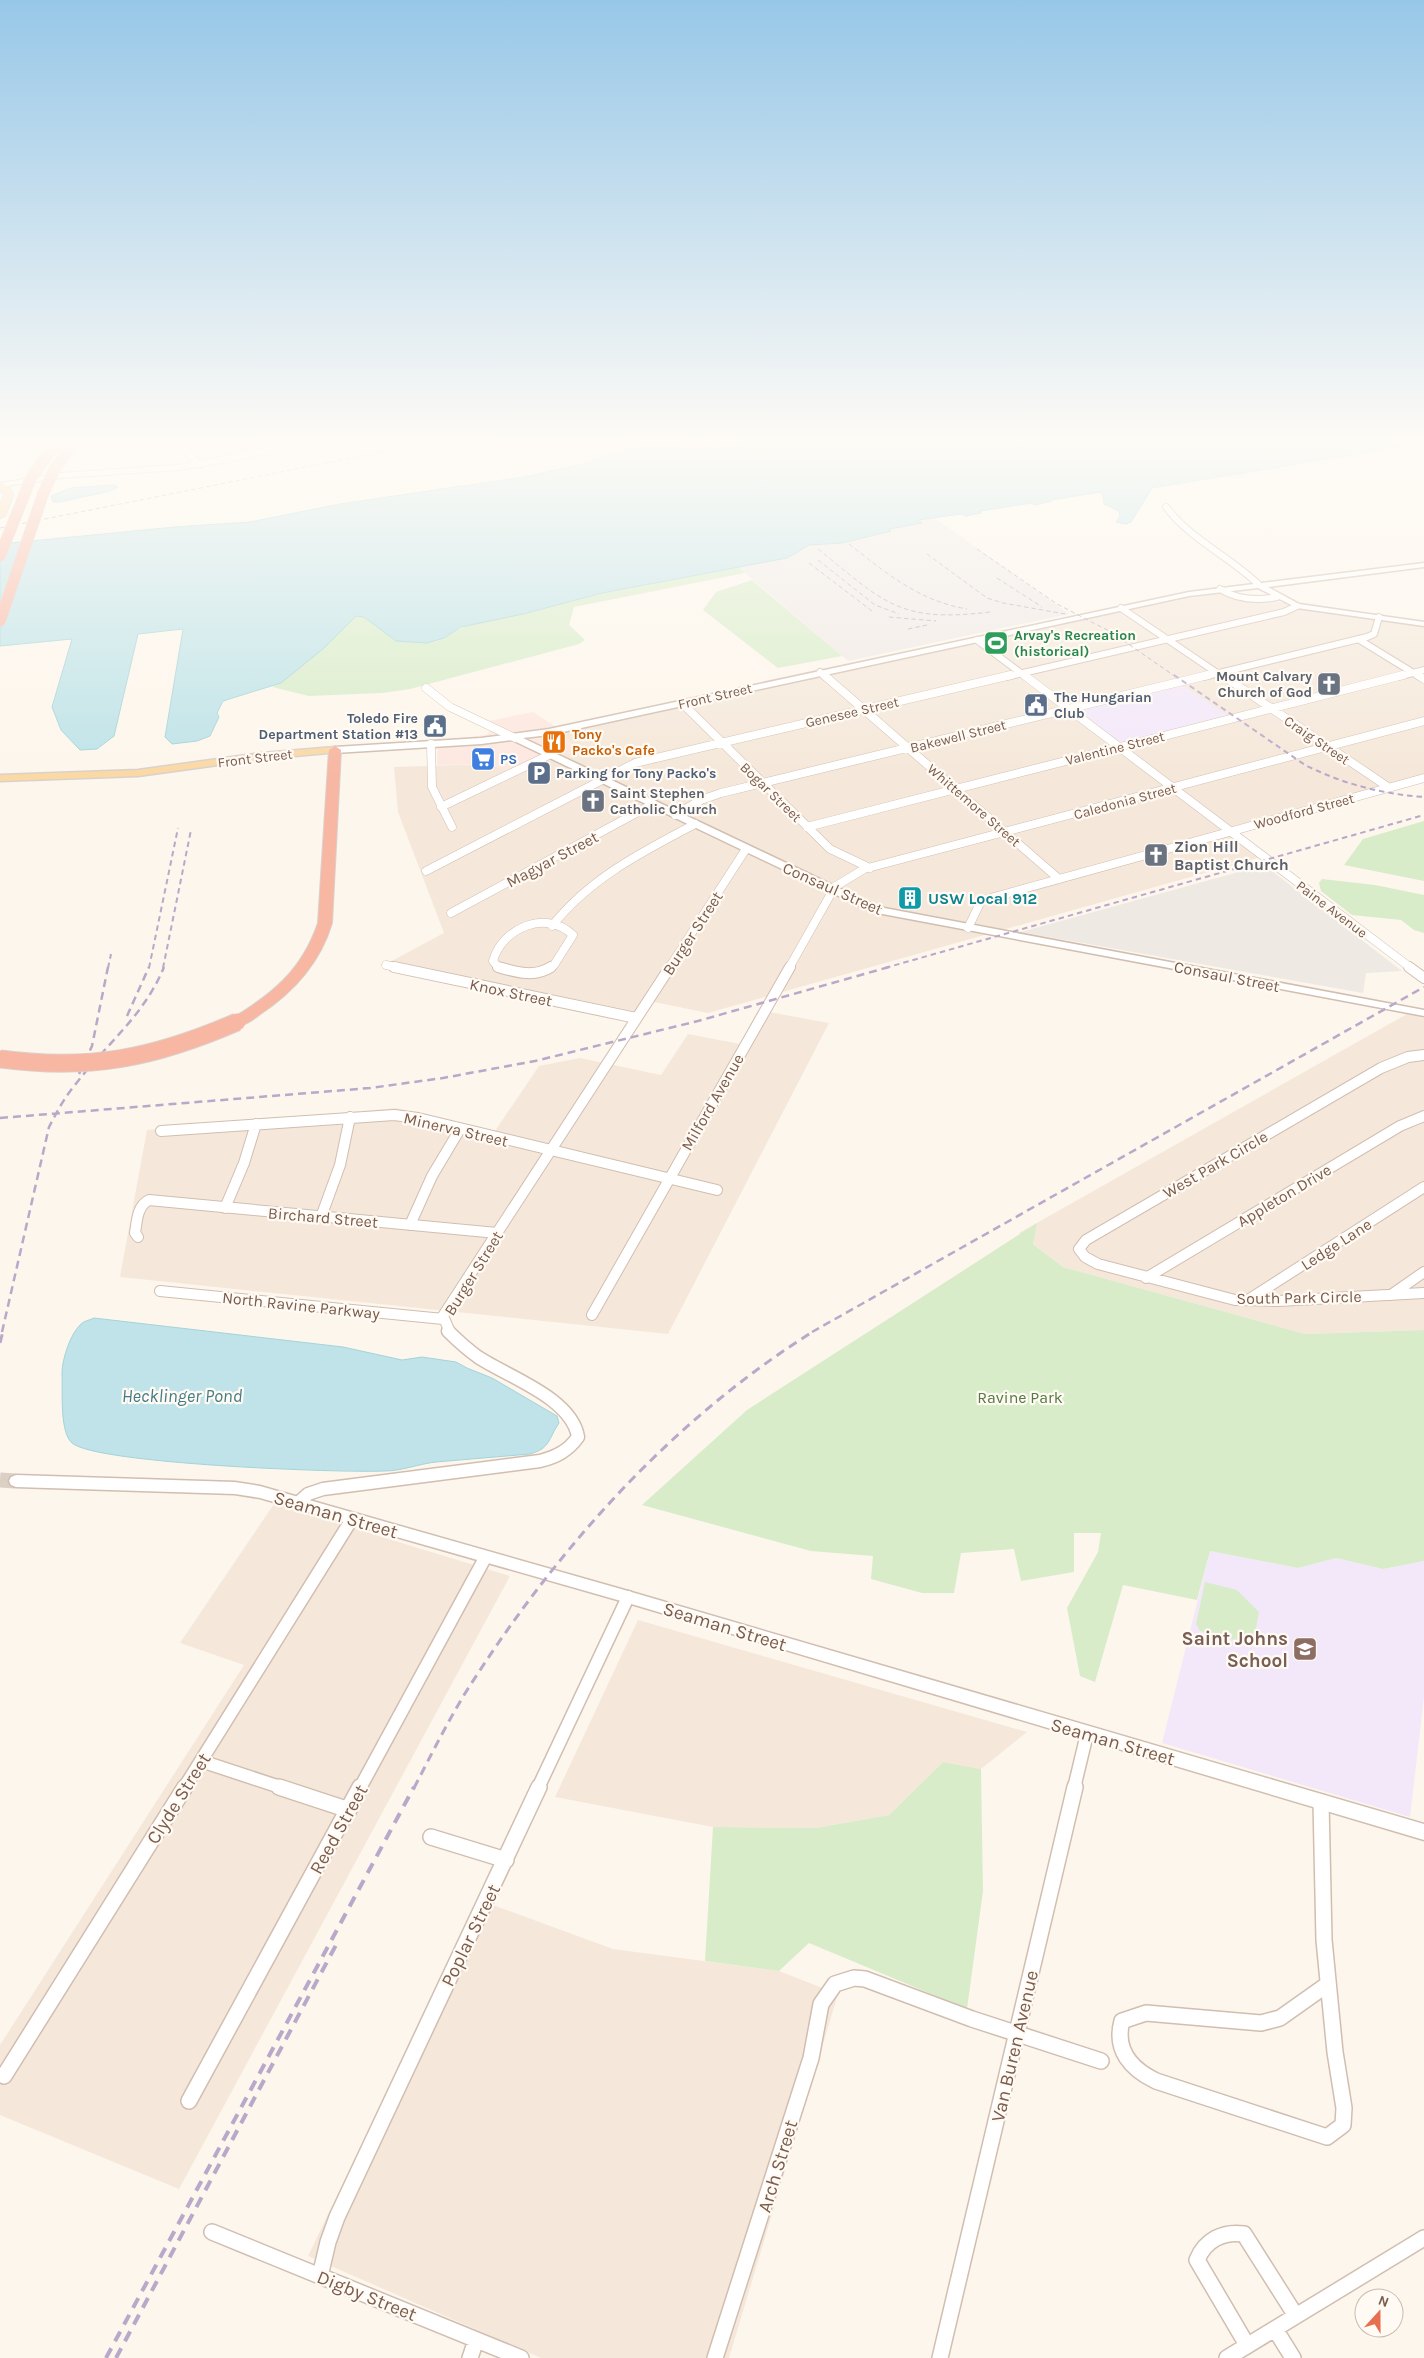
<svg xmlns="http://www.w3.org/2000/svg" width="1424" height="2358" viewBox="0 0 1424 2358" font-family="Karla,sans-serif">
<rect width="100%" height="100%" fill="#fdf6ec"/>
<path fill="#f5e8da" d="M 176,443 L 305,443 L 209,462 L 196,461 Z
M 1193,590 L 1424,622 L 1424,781 L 1236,833 L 1265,856 L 708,1013 L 654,1002 L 643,1017 L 388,963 L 444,933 L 398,812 L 394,767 L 489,764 L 508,771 L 536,758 L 580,752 L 556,727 Z
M 758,1010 L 829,1023 L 668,1334 L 120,1277 L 147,1130 L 397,1108 L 495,1131 L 539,1066 L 580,1058 L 661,1075 L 688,1034 L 740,1044 Z
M 1407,1014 L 1424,1018 L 1424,1330 L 1305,1334 L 1063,1267 L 1019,1233 Z
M 274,1504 L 510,1576 L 179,2189 L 0,2115 L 0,2045 L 244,1665 L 180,1643 Z
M 638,1620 L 1027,1732 L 981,1769 L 943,1762 L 889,1815 L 816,1828 L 713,1827 L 555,1797 Z
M 479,1900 L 613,1949 L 779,1971 L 838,1994 L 729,2358 L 541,2358 L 308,2256 Z"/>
<path fill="#fde8e0" d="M 533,712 L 556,727 L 581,752 L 536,758 L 508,771 L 489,764 L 437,765 L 438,740 L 487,735 L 490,731 L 479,723 Z"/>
<path fill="#efe9e4" d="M 935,518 L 1069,614 L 848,661 L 738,567 L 787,558 L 809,545 L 842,543 L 890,531 L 888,529 L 917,520 Z
M 1264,865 L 1402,971 L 1366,973 L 1363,993 L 1021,932 Z"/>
<path fill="#f3e8fa" d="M 1180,684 L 1230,717 L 1119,744 L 1075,710 Z
M 1210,1551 L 1298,1568 L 1336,1558 L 1383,1569 L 1424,1561 L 1424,1697 L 1410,1817 L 1162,1743 Z"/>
<path fill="#d8ecc9" d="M 738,567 L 745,573 L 574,607 L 569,625 L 585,640 L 579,644 L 410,689 L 382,693 L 309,696 L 272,687 L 281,683 L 356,616 L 364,617 L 396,641 L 427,643 L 437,641 L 452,632 L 471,624 L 523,614 L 602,593 Z
M 752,580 L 842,656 L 778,668 L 703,610 L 716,592 Z
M 1424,821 L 1424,881 L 1344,865 L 1363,839 Z
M 1322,879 L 1375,885 L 1424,895 L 1424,933 L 1414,930 L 1401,920 L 1352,915 L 1321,891 L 1319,883 Z
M 1037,1223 L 1033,1244 L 1063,1267 L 1305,1334 L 1424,1330 L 1424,1561 L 1383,1569 L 1336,1558 L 1298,1568 L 1210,1551 L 1197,1600 L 1123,1585 L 1095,1682 L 1080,1676 L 1067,1608 L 1098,1552 L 1101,1533 L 1074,1533 L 1074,1572 L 1021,1581 L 1014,1549 L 961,1553 L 954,1593 L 922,1593 L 871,1579 L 873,1556 L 811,1551 L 642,1505 L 747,1410 Z
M 1205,1582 L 1237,1590 L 1259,1612 L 1253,1645 L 1200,1631 L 1196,1624 Z
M 943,1762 L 981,1769 L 983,1891 L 967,2009 L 809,1943 L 779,1971 L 705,1961 L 713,1827 L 816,1828 L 889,1815 Z"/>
<path fill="#bfe3e8" stroke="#a5d3da" d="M 656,443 L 687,449 L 748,443 L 1424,443 L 1152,488 L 1131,522 L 1126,524 L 1116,522 L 1120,517 L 1119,511 L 1104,504 L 1103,494 L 1100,492 L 1051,500 L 1052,501 L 1035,505 L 1031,503 L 980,511 L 981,513 L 966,516 L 961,514 L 918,520 L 922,523 L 889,529 L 891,531 L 842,543 L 809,545 L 787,558 L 776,560 L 602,593 L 523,614 L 461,627 L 444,638 L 427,643 L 396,641 L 364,617 L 356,616 L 324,648 L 281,683 L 223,701 L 217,713 L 219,717 L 210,736 L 197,741 L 172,744 L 165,737 L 183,629 L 138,634 L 114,736 L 97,749 L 80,750 L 61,730 L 52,707 L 72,639 L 0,646 L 0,544 L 175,527 L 250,522 L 340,504 L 524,477 L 579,465 L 623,450 Z
M 113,485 L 118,487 L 110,491 L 60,502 L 53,502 L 51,496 L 71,488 Z
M 94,1318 L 343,1347 L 402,1360 L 422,1357 L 456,1362 L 467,1368 L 492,1378 L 557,1416 L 559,1423 C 548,1439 551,1448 530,1454 C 499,1457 467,1459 436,1462 C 418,1464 402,1471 384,1471 C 341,1473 96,1464 72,1443 C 59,1431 63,1390 62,1373 C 62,1360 70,1334 81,1324 C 84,1321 90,1320 94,1318 Z"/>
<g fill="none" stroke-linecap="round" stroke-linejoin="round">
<path stroke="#dcd0c4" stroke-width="15" stroke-dasharray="15 8" stroke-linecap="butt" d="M 0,1480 L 16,1481"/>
<defs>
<path id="minor-far4" d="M 247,443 L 258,453
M 1166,507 C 1191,540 1229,556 1258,584
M 1220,589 C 1238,600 1257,601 1277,597
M 1121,608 L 1223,677
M 1358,639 L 1420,677
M 977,640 L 1026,677
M 820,672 L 825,677
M 1006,677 L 1284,612 L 1297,606
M 1203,677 L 1367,637 L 1374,634 L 1379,617
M 1398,677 L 1424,670"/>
<path id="minor-far3" d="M 824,675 L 1059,879
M 1024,675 L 1411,968
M 1222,675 L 1388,787
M 1418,675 L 1424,679
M 426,688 L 450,707 L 515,738
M 682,703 L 830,849 L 870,868
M 431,744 L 432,787 L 452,827
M 441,807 L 549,755
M 675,815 L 701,800 L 721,793 L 1208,675
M 807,827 L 1403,675
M 426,871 L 635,763 L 1011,675
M 831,889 L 864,869 L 1424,721
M 451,913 L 653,804
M 552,926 C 590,878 642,852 695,824
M 968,928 L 981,901 L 987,899 L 1424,778
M 386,965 L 400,968
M 503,968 L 498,967 L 493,961 C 502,928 546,909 573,935 L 554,965 L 550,968
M 669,968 L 746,849
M 789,968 L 833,890"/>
<path id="minor-far2" d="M 394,967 L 636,1018
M 498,967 C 516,972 534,978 551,967
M 1409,967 L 1424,978
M 1424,1055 L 1408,1057 L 1381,1068 L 1086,1240 L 1079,1249 L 1085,1257 L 1098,1264 L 1235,1300 L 1278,1301 L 1424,1293
M 161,1131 L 394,1115 L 418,1118 L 717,1190
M 225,1208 L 244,1163 L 256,1124
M 321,1217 L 340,1165 L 350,1117
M 410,1225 L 432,1176 L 460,1129
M 138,1237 L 135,1233 C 137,1221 137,1206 149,1200 L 497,1233
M 1146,1278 L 1400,1126 L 1424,1116
M 160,1291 L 443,1319
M 1391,1295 L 1424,1272
M 1248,1300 L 1424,1187
M 592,1315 L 790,967
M 450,1332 L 443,1316 L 670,967"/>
<path id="minor-far1" d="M 298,1503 L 308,1494 L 323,1489 L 540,1461 C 556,1457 568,1451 578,1437 C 572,1398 508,1377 478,1357 C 467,1349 458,1341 448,1331
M 201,1761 L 283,1788
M 184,1788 L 352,1519
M 360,1788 L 485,1558
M 538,1788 L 628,1597
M 1074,1788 L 1087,1734"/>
<path id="minor" d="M 279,1787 L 349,1810
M 1321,1802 L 1324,1940 L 1335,2052 L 1344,2108 L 1343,2125 L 1327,2137 L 1156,2081 C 1131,2069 1114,2050 1122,2021 L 1146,2013 L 1261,2023 L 1280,2018 L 1328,1984
M 431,1837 L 506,1860
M 4,2076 L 185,1787
M 189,2101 L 360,1787
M 212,2232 L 521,2358
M 320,2276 L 328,2242 L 337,2217 L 539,1787
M 1275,2329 L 1293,2358
M 1247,2345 L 1197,2260 C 1205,2240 1223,2231 1244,2234 L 1296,2316
M 470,2358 L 476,2340
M 715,2358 L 811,2058 L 821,2004 L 835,1984 L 854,1978 L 865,1979 L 972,2019 L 1101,2061
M 940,2358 L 1075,1787
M 1227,2358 L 1424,2238"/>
<path id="tertiary" d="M 175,443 L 182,443 L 202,463 L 202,467 L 196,467 Z
M 1424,563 L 1424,567 L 1268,587 L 1299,604 L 1424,622 L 1424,626 L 1297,608 L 1258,588 L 1189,596 L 549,735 L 523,738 L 879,907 L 1424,1010 L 1424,1016 L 872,912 L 512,740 L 481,744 L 335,753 L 330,750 L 335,747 L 481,738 L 549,729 L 1189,592 Z
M 16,1475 L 235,1482 L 260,1486 L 628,1591 L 1424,1824 L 1424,1840 L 628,1603 L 260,1498 L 235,1494 L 16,1487 L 11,1485 L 9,1481 L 11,1477 Z"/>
<path id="secondary" d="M 296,443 L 313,443 L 234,461 L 178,470 L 60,478 L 0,487 L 0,483 L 60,473 L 178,465 Z"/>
<path id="primary" d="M 0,482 L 9,487 L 13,495 L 5,515 L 0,518 L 0,505 L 5,495 L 0,489 Z
M 335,747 L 341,750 L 339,752 L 262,759 L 138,776 L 0,781 L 0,775 L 138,770 L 262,753 Z"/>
<path id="motorway" d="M 335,746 L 341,750 L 332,923 C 320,963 294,992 259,1015 C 251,1021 242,1028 231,1025 L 229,1022 L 231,1019 C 273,994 302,970 318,923 L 329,750 Z"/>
</defs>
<use href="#minor-far4" stroke="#d1beb0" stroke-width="8"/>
<use href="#minor-far3" stroke="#d1beb0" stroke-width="9"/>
<use href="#minor-far2" stroke="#d1beb0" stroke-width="12"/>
<use href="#minor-far1" stroke="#d1beb0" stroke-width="15"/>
<use href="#minor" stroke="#d1beb0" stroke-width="18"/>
<use href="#tertiary" stroke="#d1beb0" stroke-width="3"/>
<use href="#secondary" stroke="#d6c0b0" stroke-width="2"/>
<use href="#primary" stroke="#dad1cd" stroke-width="3"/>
<use href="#motorway" stroke="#dad1cd" stroke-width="2"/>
<use href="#minor-far4" stroke="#fff" stroke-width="6"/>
<use href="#minor-far3" stroke="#fff" stroke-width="8"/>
<use href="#minor-far2" stroke="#fff" stroke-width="10"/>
<use href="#minor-far1" stroke="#fff" stroke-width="12"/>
<use href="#minor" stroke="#fff" stroke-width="15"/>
<use href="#tertiary" fill="#fff" fill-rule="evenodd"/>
<use href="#secondary" fill="#fff" fill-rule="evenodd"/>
<use href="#primary" fill="#fbd9a5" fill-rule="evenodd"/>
<use href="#motorway" fill="#f7b7a3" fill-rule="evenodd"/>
<path stroke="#b9a8c9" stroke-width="1" stroke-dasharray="4.5 3" stroke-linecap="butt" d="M 0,528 L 426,443
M 849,544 C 886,573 919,601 967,609
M 818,549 C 885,603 899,623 990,612
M 977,549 L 1057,604 L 1111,632 L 1176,677
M 927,554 L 987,598 L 1003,603 L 1065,614
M 818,560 L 875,605 L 899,614
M 809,563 L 872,611
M 997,578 L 1042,607
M 889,617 L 936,621
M 908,629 L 927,625"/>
<path stroke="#b9a8c9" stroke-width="2" stroke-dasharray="5.5 4" stroke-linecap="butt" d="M 1174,675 L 1305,765 C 1343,784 1382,794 1424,797
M 108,968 L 111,954
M 149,968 L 178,828
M 163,968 L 191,830
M 885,968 L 1424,815"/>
<path stroke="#b9a8c9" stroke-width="2.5" stroke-dasharray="8 5" stroke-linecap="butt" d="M 127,1016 L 149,967
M 79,1074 L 92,1046 L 108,967
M 0,1118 L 370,1088 L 443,1078 L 535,1061 L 698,1021 L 889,967
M 2,1332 L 49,1127 C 57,1112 64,1098 75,1085 C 106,1044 144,1016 164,967
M 812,1332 L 1424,987"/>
<path stroke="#b9a8c9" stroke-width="3" stroke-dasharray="9 6" stroke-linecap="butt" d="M 0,1343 L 3,1331
M 414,1788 C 430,1757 446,1725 464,1695 C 554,1552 670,1421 814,1331"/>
<path stroke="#b9a8c9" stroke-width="4" stroke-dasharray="11 8" stroke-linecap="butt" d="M 106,2358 L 414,1787
M 116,2358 L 336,1945"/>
<defs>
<path id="motorway-bridge-far1" d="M 0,556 L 31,478 L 56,443
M 0,621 L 43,494 L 54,470 L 74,443"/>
<path id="motorway-bridge" d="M 0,1059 C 90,1071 154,1058 237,1022"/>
</defs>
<use href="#motorway-bridge-far1" stroke="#dad1cd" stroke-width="12" stroke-linecap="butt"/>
<use href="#motorway-bridge" stroke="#dad1cd" stroke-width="19" stroke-linecap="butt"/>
<use href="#motorway-bridge-far1" stroke="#f7b7a3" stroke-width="11"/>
<use href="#motorway-bridge" stroke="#f7b7a3" stroke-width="17"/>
</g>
<linearGradient id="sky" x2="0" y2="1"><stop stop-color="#97c7e8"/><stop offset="0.57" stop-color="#fefbf6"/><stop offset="1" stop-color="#fefbf6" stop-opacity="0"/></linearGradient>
<rect width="1424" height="773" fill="url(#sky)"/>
<defs>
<symbol id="stadium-square" viewBox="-11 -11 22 22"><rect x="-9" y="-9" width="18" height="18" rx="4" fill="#2e9e5b" stroke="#fffaf3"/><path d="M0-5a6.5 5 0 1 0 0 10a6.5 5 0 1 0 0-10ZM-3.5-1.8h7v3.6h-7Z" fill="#fff"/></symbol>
<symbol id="church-square" viewBox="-11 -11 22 22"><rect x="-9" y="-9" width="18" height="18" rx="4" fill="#6b7280" stroke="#fffaf3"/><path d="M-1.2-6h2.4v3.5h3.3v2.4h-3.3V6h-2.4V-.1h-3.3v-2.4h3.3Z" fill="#fff"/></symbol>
<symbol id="civic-square" viewBox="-11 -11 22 22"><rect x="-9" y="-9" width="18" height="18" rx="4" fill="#5c6f8a" stroke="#fffaf3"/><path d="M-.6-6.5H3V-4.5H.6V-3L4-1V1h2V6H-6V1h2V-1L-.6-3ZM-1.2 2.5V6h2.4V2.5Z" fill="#fff"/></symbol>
<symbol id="restaurant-square" viewBox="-11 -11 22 22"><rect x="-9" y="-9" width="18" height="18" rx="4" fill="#e8710a" stroke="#fffaf3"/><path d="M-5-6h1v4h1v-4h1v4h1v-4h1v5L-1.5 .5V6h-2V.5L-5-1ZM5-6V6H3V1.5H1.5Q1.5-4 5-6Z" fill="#fff"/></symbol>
<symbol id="supermarket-square" viewBox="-11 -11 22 22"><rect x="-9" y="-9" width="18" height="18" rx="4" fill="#3f7fe0" stroke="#fffaf3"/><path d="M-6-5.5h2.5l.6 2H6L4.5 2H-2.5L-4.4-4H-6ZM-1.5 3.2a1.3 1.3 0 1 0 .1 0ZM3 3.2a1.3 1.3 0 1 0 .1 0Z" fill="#fff"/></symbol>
<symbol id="parking-square" viewBox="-11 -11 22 22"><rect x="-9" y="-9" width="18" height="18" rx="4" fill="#5c6f8a" stroke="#fffaf3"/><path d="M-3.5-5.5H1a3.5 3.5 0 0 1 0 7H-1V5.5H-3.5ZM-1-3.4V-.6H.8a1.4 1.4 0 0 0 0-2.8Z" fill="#fff"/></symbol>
<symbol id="building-square" viewBox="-11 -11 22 22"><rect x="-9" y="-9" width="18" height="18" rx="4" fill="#0f9aa8" stroke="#fffaf3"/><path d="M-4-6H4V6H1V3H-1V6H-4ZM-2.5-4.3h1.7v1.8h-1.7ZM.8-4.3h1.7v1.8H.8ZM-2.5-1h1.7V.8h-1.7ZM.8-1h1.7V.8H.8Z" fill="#fff"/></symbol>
<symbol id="school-square" viewBox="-11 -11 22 22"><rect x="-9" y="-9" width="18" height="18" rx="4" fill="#8d6e63" stroke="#fffaf3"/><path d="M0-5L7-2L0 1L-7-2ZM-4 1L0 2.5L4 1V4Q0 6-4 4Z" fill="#fff"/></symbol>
</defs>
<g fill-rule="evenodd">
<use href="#stadium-square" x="982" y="629" width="28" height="28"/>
<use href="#church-square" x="1315" y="670" width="28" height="28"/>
<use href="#civic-square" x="1022" y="691" width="28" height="28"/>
<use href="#civic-square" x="421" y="712" width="28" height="28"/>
<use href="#restaurant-square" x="540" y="728" width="28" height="28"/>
<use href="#supermarket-square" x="469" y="745" width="28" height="28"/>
<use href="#parking-square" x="525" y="759" width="28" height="28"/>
<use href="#church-square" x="579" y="787" width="28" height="28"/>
<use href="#church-square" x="1142" y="841" width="28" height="28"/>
<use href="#building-square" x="896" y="884" width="28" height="28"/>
<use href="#school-square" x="1291" y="1635" width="28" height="28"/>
</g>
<g text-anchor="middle" stroke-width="4.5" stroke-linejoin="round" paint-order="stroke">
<g font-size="14" font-weight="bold" fill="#27864d" stroke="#fffaf3" text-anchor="start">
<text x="1014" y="640">Arvay's Recreation<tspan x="1014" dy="16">(historical)</tspan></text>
</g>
<g font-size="14" font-weight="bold" fill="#5b616d" stroke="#fffaf3" text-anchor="end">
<text x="1312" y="681">Mount Calvary<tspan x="1312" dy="16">Church of God</tspan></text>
<text x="610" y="798" text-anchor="start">Saint Stephen<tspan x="610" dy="16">Catholic Church</tspan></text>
</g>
<g font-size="14" fill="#7a5c4d" stroke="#fffaf3">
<text transform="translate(715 696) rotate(-13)" y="5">Front Street</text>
<text transform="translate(852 712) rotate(-13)" y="5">Genesee Street</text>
<text transform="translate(958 736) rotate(-14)" y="5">Bakewell Street</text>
<text transform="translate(1317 740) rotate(34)" y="5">Craig Street</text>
<text transform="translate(1115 748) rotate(-14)" y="5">Valentine Street</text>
<text transform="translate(255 758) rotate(-7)" y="5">Front Street</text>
<text transform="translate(771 792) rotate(44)" y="5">Bogar Street</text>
<text transform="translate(1125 801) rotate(-15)" y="5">Caledonia Street</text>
<text transform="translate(974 805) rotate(41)" y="5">Whittemore Street</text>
<text transform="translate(1304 811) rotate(-15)" y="5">Woodford Street</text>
<text transform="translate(1332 909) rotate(37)" y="5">Paine Avenue</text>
</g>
<g font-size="14" font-weight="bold" fill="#4e5e75" stroke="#fffaf3" text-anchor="start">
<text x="1054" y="702">The Hungarian<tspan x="1054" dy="16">Club</tspan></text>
<text x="418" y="723" text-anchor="end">Toledo Fire<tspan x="418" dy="16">Department Station #13</tspan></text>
<text x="556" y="778">Parking for Tony Packo's</text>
</g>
<g font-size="14" font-weight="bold" fill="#c56008" stroke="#fffaf3" text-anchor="start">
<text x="572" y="739">Tony<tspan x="572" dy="16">Packo's Cafe</tspan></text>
</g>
<g font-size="14" font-weight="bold" fill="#366cbe" stroke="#fffaf3" text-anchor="start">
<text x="500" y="764">PS</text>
</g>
<g font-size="16" font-weight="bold" fill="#5b616d" stroke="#fffaf3" text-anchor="start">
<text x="1174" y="852">Zion Hill<tspan x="1174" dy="18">Baptist Church</tspan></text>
</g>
<g font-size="16" fill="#7a5c4d" stroke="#fffaf3">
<text transform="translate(552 859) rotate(-28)" y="6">Magyar Street</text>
<text transform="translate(833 888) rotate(24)" y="6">Consaul Street</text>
<text transform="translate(692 933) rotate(-57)" y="6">Burger Street</text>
<text transform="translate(1227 976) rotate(11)" y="6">Consaul Street</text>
<text transform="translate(511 992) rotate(12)" y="6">Knox Street</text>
<text transform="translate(712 1102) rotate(-60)" y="6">Milford Avenue</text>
<text transform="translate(456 1129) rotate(13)" y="6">Minerva Street</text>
<text transform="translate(1215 1164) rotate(-30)" y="6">West Park Circle</text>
<text transform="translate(1284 1195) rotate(-31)" y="6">Appleton Drive</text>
<text transform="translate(323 1217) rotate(5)" y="6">Birchard Street</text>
<text transform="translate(1336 1244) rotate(-33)" y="6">Ledge Lane</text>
<text transform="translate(473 1273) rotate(-58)" y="6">Burger Street</text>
<text transform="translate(1299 1297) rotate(-1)" y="6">South Park Circle</text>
<text transform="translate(301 1305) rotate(6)" y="6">North Ravine Parkway</text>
</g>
<g font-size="16" font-weight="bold" fill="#0d838f" stroke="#fffaf3" text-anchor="start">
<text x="928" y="904">USW Local 912</text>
</g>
<g font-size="16" fill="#537a41" stroke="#fffaf3">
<text x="1020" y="1403">Ravine Park</text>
</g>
<g font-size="18" font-style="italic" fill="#437c86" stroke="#fffaf3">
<text x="182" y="1402">Hecklinger Pond</text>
</g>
<g font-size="19" fill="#7a5c4d" stroke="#fffaf3">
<text transform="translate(336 1514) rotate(16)" y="7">Seaman Street</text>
<text transform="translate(725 1626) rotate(17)" y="7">Seaman Street</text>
<text transform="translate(1113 1741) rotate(16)" y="7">Seaman Street</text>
<text transform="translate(178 1798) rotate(-58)" y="7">Clyde Street</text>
<text transform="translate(338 1829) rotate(-61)" y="7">Reed Street</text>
<text transform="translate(470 1935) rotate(-64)" y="7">Poplar Street</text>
<text transform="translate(1014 2046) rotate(-77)" y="7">Van Buren Avenue</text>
<text transform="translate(777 2166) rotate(-73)" y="7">Arch Street</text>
<text transform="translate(367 2295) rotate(22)" y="7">Digby Street</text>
</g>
<g font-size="19" font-weight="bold" fill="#785e54" stroke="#fffaf3" text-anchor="end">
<text x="1288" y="1645">Saint Johns<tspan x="1288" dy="22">School</tspan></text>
</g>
</g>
<g transform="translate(1379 2313) rotate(21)"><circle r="24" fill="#fffaf3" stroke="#cabbb1"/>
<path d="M0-4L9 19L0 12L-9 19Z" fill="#e76f51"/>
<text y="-8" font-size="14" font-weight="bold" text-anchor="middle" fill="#7a5c4d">N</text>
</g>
</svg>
